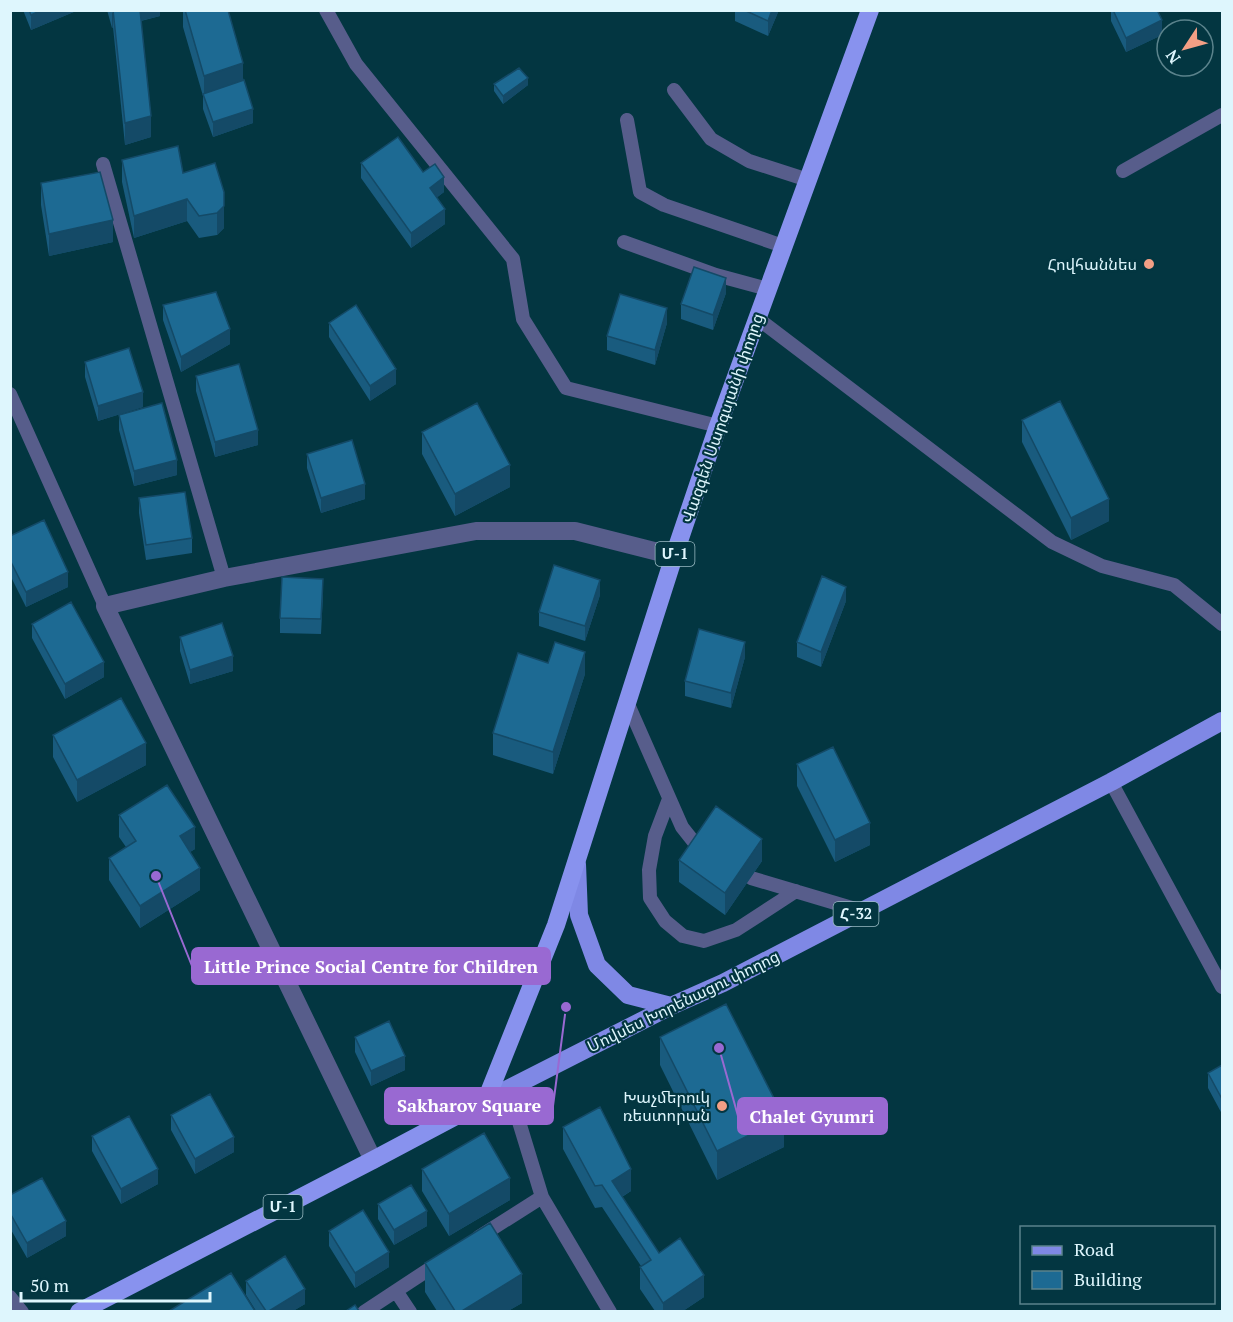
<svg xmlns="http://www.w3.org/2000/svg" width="1233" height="1322" viewBox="0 0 1233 1322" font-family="'PT Serif','Noto Sans Armenian',serif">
<rect width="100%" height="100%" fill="#033641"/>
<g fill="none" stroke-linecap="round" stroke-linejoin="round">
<path stroke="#575d8b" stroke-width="14" d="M 326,10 L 356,64 L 513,259 L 523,319 L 566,388 L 718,426
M 674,90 L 711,139 L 749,161 L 808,180
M 627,120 L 640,192 L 664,205 L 783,246
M 103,164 L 224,578
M 1123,171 L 1222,115
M 624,242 L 716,275 L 768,289
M 757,318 L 1052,542 L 1102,566 L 1174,585 L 1222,624
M 10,394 L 105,606
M 627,702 L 682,827 L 701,851
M 1111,782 L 1222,987
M 669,799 L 655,836 L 649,870 L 650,898 L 665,921 L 683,936 L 704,941 L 736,930 L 796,891
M 751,878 L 862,911
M 509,1089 L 542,1197 L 610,1312
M 479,1237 L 542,1197
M 396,1291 L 410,1312
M 10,1297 L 22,1312
M 364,1312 L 440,1262"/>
<path stroke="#575d8b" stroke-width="18" d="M 373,1160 L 105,606 L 224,578 L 476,531 L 575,531 L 674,556"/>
<path stroke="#7f88e5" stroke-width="18" d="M 577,864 L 579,915 L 597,965 L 628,995 L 671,1006
M 486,1100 L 671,1006 L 723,983 L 1111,782 L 1222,721"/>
<path stroke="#8892ee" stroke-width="18" d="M 79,1312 L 373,1160 L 486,1100 L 556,925 L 674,556 L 718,426 L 870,10"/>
</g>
<path fill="#195b7e" d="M 23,10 L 76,10 L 76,11 L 31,30 Z
M 107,10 L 160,10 L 160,16 L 141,21 L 151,137 L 125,145 L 113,27 L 112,28 Z
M 183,10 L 228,10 L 253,123 L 213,137 L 203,109 L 203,96 L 183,27 Z
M 735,10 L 779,10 L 768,36 L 735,21 Z
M 1111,10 L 1157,10 L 1162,35 L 1126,52 L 1111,21 Z
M 494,84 L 528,85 L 503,104 L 494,91 Z
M 122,160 L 183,173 L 215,163 L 224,228 L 217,235 L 199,238 L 187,221 L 134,238 L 122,182 Z
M 361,163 L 423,172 L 444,192 L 436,198 L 445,224 L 411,248 L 361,178 Z
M 41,183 L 113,242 L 49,256 L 41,205 Z
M 726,293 L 713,330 L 681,319 L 681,304 Z
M 163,305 L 230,344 L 181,372 L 163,320 Z
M 329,323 L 396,384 L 370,401 L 329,337 Z
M 667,323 L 655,365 L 607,350 L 607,336 Z
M 85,362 L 143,407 L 98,421 L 85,377 Z
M 196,376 L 258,445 L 215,457 L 196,391 Z
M 119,415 L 177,475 L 134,486 L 119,430 Z
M 1022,420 L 1109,521 L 1071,540 L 1022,442 Z
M 422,432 L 510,487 L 455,516 L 422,454 Z
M 307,454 L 365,499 L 321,513 L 307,468 Z
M 139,498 L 192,538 L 192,553 L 146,560 L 139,513 Z
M 10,536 L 68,587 L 26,607 L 10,575 Z
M 323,594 L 321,634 L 280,633 L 280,618 Z
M 600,595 L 585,641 L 539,626 L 539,612 Z
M 846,601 L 821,667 L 797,657 L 797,642 Z
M 32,624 L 104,677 L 65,699 L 32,638 Z
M 180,637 L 233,671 L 190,684 L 180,651 Z
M 745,657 L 731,708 L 685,696 L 685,681 Z
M 548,663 L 585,674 L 553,774 L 493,755 L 493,733 Z
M 53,735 L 146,765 L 77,802 L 53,757 Z
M 797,764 L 870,845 L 835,862 L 797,786 Z
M 119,815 L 195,849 L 190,852 L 200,890 L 140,928 L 109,880 L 109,858 L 126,847 L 119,837 Z
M 679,860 L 762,861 L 725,915 L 679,882 Z
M 355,1037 L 405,1070 L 371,1086 L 355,1052 Z
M 660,1037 L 784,1147 L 717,1180 L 660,1065 Z
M 1222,1065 L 1222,1114 L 1208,1088 L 1208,1073 Z
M 171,1115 L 234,1152 L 195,1174 L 171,1130 Z
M 563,1127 L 631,1191 L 622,1197 L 659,1253 L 704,1297 L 683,1311 L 655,1311 L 640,1289 L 640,1267 L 641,1266 L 602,1207 L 595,1208 L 563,1149 Z
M 92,1136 L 158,1184 L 121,1204 L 92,1151 Z
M 422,1169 L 510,1200 L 449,1236 L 422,1191 Z
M 10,1195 L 66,1236 L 27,1258 L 10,1228 Z
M 378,1204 L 427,1226 L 394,1245 L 378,1219 Z
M 329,1231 L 389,1267 L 355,1288 L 329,1246 Z
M 425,1263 L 522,1303 L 508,1311 L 437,1311 L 425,1292 Z
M 246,1281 L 305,1304 L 293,1311 L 256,1311 L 246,1295 Z"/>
<path fill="#144a67" d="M 42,10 L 76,10 L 76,11 L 31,30 L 31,15 Z
M 122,10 L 160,10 L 160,16 L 115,27 Z
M 772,10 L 779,10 L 768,36 L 768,21 Z
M 112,13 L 113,13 L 113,27 L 112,28 Z
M 1162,20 L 1162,35 L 1126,52 L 1126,38 Z
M 243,63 L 243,85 L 204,96 L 204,76 Z
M 528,78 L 528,85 L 503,104 L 503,96 Z
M 253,109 L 253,123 L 213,137 L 213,122 Z
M 151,116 L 151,137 L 125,145 L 125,123 Z
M 444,177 L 444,192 L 430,203 L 430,188 Z
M 187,199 L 187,221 L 134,238 L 134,216 Z
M 224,206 L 224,228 L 217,235 L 217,213 Z
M 445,209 L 445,224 L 411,248 L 411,233 Z
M 113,220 L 113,242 L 49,256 L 49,234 Z
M 726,278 L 726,293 L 713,330 L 713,315 Z
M 667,308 L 667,323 L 655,365 L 655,350 Z
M 230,329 L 230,344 L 181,372 L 181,357 Z
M 396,369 L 396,384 L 370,401 L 370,386 Z
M 143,392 L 143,407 L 98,421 L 98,406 Z
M 258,430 L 258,445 L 215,457 L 215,442 Z
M 177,460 L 177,475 L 134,486 L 134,471 Z
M 510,465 L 510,487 L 455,516 L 455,494 Z
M 365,484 L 365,499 L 321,513 L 321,498 Z
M 1109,499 L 1109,521 L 1071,540 L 1071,518 Z
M 68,572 L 68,587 L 26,607 L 26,592 Z
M 600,580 L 600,595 L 585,641 L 585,626 Z
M 846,587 L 846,601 L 821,667 L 821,652 Z
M 745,642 L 745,657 L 731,708 L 731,693 Z
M 585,652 L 585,674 L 553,774 L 553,752 Z
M 233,656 L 233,671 L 190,684 L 190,670 Z
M 104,662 L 104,677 L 65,699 L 65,684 Z
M 146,743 L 146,765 L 77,802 L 77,780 Z
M 870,823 L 870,845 L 835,862 L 835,840 Z
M 195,827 L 195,849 L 180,858 L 180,836 Z
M 762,839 L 762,861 L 725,915 L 725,893 Z
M 200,868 L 200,890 L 140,928 L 140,906 Z
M 405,1056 L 405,1070 L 371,1086 L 371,1071 Z
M 784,1118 L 784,1147 L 717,1180 L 717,1151 Z
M 234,1137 L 234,1152 L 195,1174 L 195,1159 Z
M 158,1169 L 158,1184 L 121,1204 L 121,1189 Z
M 631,1169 L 631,1191 L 613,1202 L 612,1181 Z
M 510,1178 L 510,1200 L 449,1236 L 449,1214 Z
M 427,1211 L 427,1226 L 394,1245 L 394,1230 Z
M 66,1221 L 66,1236 L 27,1258 L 27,1243 Z
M 389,1252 L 389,1267 L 355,1288 L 355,1273 Z
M 522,1274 L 522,1303 L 508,1311 L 462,1311 Z
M 704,1275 L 704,1297 L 683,1311 L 663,1311 L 663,1303 Z
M 305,1289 L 305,1304 L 293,1311 L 269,1311 Z"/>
<path fill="#1d6a93" stroke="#144a67" stroke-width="1.5" d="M 29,10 L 42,10 L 31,15 Z
M 113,10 L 140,10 L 151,116 L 125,123 Z
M 185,10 L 228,10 L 243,63 L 204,76 Z
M 744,10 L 772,10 L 768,21 Z
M 1113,10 L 1157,10 L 1162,20 L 1126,38 Z
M 519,68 L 528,78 L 503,96 L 494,84 Z
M 244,80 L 253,109 L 213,122 L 203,94 Z
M 398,137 L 423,172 L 435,164 L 444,177 L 430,188 L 445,209 L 411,233 L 361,163 Z
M 178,146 L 183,173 L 215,163 L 224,192 L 224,206 L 217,213 L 199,216 L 187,199 L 134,216 L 122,160 Z
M 100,172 L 113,220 L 49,234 L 41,183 Z
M 694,267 L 726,278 L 713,315 L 681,304 Z
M 216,292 L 230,329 L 181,357 L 163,305 Z
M 620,294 L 667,308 L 655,350 L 607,336 Z
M 356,305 L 396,369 L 370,386 L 329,323 Z
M 129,348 L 143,392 L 98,406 L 85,362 Z
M 239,364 L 258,430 L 215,442 L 196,376 Z
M 1060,401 L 1109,499 L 1071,518 L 1022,420 Z
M 162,403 L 177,460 L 134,471 L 119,415 Z
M 477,403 L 510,465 L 455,494 L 422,432 Z
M 352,440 L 365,484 L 321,498 L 307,454 Z
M 185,492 L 192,538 L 146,545 L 139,498 Z
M 44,520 L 68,572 L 26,592 L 10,560 L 10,536 Z
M 554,565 L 600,580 L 585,626 L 539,612 Z
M 822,576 L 846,587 L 821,652 L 797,642 Z
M 282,577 L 323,579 L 321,619 L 280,618 Z
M 71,602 L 104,662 L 65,684 L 32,624 Z
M 222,623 L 233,656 L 190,670 L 180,637 Z
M 699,629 L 745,642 L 731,693 L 685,681 Z
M 555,642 L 585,652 L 553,752 L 493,733 L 518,653 L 548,663 Z
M 121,698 L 146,743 L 77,780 L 53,735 Z
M 833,747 L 870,823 L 835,840 L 797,764 Z
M 167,785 L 195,827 L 180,836 L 200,868 L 140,906 L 109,858 L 136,841 L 119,815 Z
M 716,806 L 762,839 L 725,893 L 679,860 Z
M 726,1004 L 784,1118 L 717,1151 L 660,1037 Z
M 389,1021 L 405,1056 L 371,1071 L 355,1037 Z
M 1222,1065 L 1222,1099 L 1208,1073 Z
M 210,1094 L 234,1137 L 195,1159 L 171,1115 Z
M 600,1107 L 631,1169 L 612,1181 L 659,1253 L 680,1238 L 704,1275 L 663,1303 L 640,1267 L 651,1260 L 602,1185 L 595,1186 L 563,1127 Z
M 129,1116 L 158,1169 L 121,1189 L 92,1136 Z
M 484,1133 L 510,1178 L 449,1214 L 422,1169 Z
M 42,1178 L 66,1221 L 27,1243 L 10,1213 L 10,1195 Z
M 411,1185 L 427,1211 L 394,1230 L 378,1204 Z
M 363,1210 L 389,1252 L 355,1273 L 329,1231 Z
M 490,1223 L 522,1274 L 462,1311 L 455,1311 L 425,1263 Z
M 285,1256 L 305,1289 L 269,1311 L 266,1311 L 246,1281 Z
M 231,1273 L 255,1311 L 169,1311 Z
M 355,1305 L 359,1311 L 346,1311 Z"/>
<g fill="#f39f85" stroke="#033641" stroke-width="2">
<circle cx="1149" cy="264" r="6"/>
<circle cx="722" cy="1106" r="6"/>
</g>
<g text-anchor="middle" stroke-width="4.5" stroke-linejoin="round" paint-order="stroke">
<g fill="#033641" stroke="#9cbcc5" stroke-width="1.5">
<rect x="655.5" y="542" width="39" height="24" rx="4.5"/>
<rect x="833.5" y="902" width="45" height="24" rx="4.5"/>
<rect x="263.5" y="1195" width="39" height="24" rx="4.5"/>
</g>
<g font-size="15" font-weight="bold" fill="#def6fd">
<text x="675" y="559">Մ-1</text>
<text x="856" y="919">Հ-32</text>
<text x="283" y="1212">Մ-1</text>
</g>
<g font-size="16" fill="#def6fd" stroke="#033641" text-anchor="end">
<text x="1137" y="270">Հովհաննես</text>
<text x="710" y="1103">Խաչմերուկ<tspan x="710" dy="18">ռեստորան</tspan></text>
</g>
<g font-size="16" fill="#def6fd" stroke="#033641">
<text transform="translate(722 418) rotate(-71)" y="6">Վազգեն Սարգսյանի փողոց</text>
<text transform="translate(683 1001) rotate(-26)" y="6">Մովսես Խորենացու փողոց</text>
</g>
</g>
<path fill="none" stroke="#9969d2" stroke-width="2" d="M156 876L192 966M566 1007L553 1106M719 1048L738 1116"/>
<g fill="#9969d2" stroke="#033641" stroke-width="2">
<circle cx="156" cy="876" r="6"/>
<circle cx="566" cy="1007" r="6"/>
<circle cx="719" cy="1048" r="6"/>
</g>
<g fill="#9969d2" stroke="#9969d2" stroke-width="2">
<rect x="192" y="948" width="358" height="36" rx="6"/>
<rect x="385" y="1088" width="168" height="36" rx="6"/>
<rect x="738" y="1098" width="149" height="36" rx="6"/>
</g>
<g font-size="18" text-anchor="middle" font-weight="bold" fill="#fff">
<text x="371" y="973">Little Prince Social Centre for Children</text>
<text x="469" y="1112">Sakharov Square</text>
<text x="812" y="1123">Chalet Gyumri</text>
</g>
<rect width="1233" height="1322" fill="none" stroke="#def6fd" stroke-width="24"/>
<rect x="1020" y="1226" width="195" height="78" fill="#033641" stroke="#5b838c" stroke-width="1.5"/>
<rect x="1032" y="1246" width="30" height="9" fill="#7f88e5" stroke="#5b838c" stroke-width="1.5"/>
<text x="1074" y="1256" font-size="18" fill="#def6fd">Road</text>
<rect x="1032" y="1271" width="30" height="18" fill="#1d6a93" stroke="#5b838c" stroke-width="1.5"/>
<text x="1074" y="1286" font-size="18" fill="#def6fd">Building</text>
<g transform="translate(1185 48) rotate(234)"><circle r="28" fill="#033641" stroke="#5b838c" stroke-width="1.5"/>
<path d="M0-4.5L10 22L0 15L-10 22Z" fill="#f39f85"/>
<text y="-9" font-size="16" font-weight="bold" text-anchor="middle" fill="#def6fd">N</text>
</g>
<path d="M21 1292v9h189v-9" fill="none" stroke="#def6fd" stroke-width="3"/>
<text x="30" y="1292" font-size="18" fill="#def6fd" stroke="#033641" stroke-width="4.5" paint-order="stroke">50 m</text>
</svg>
